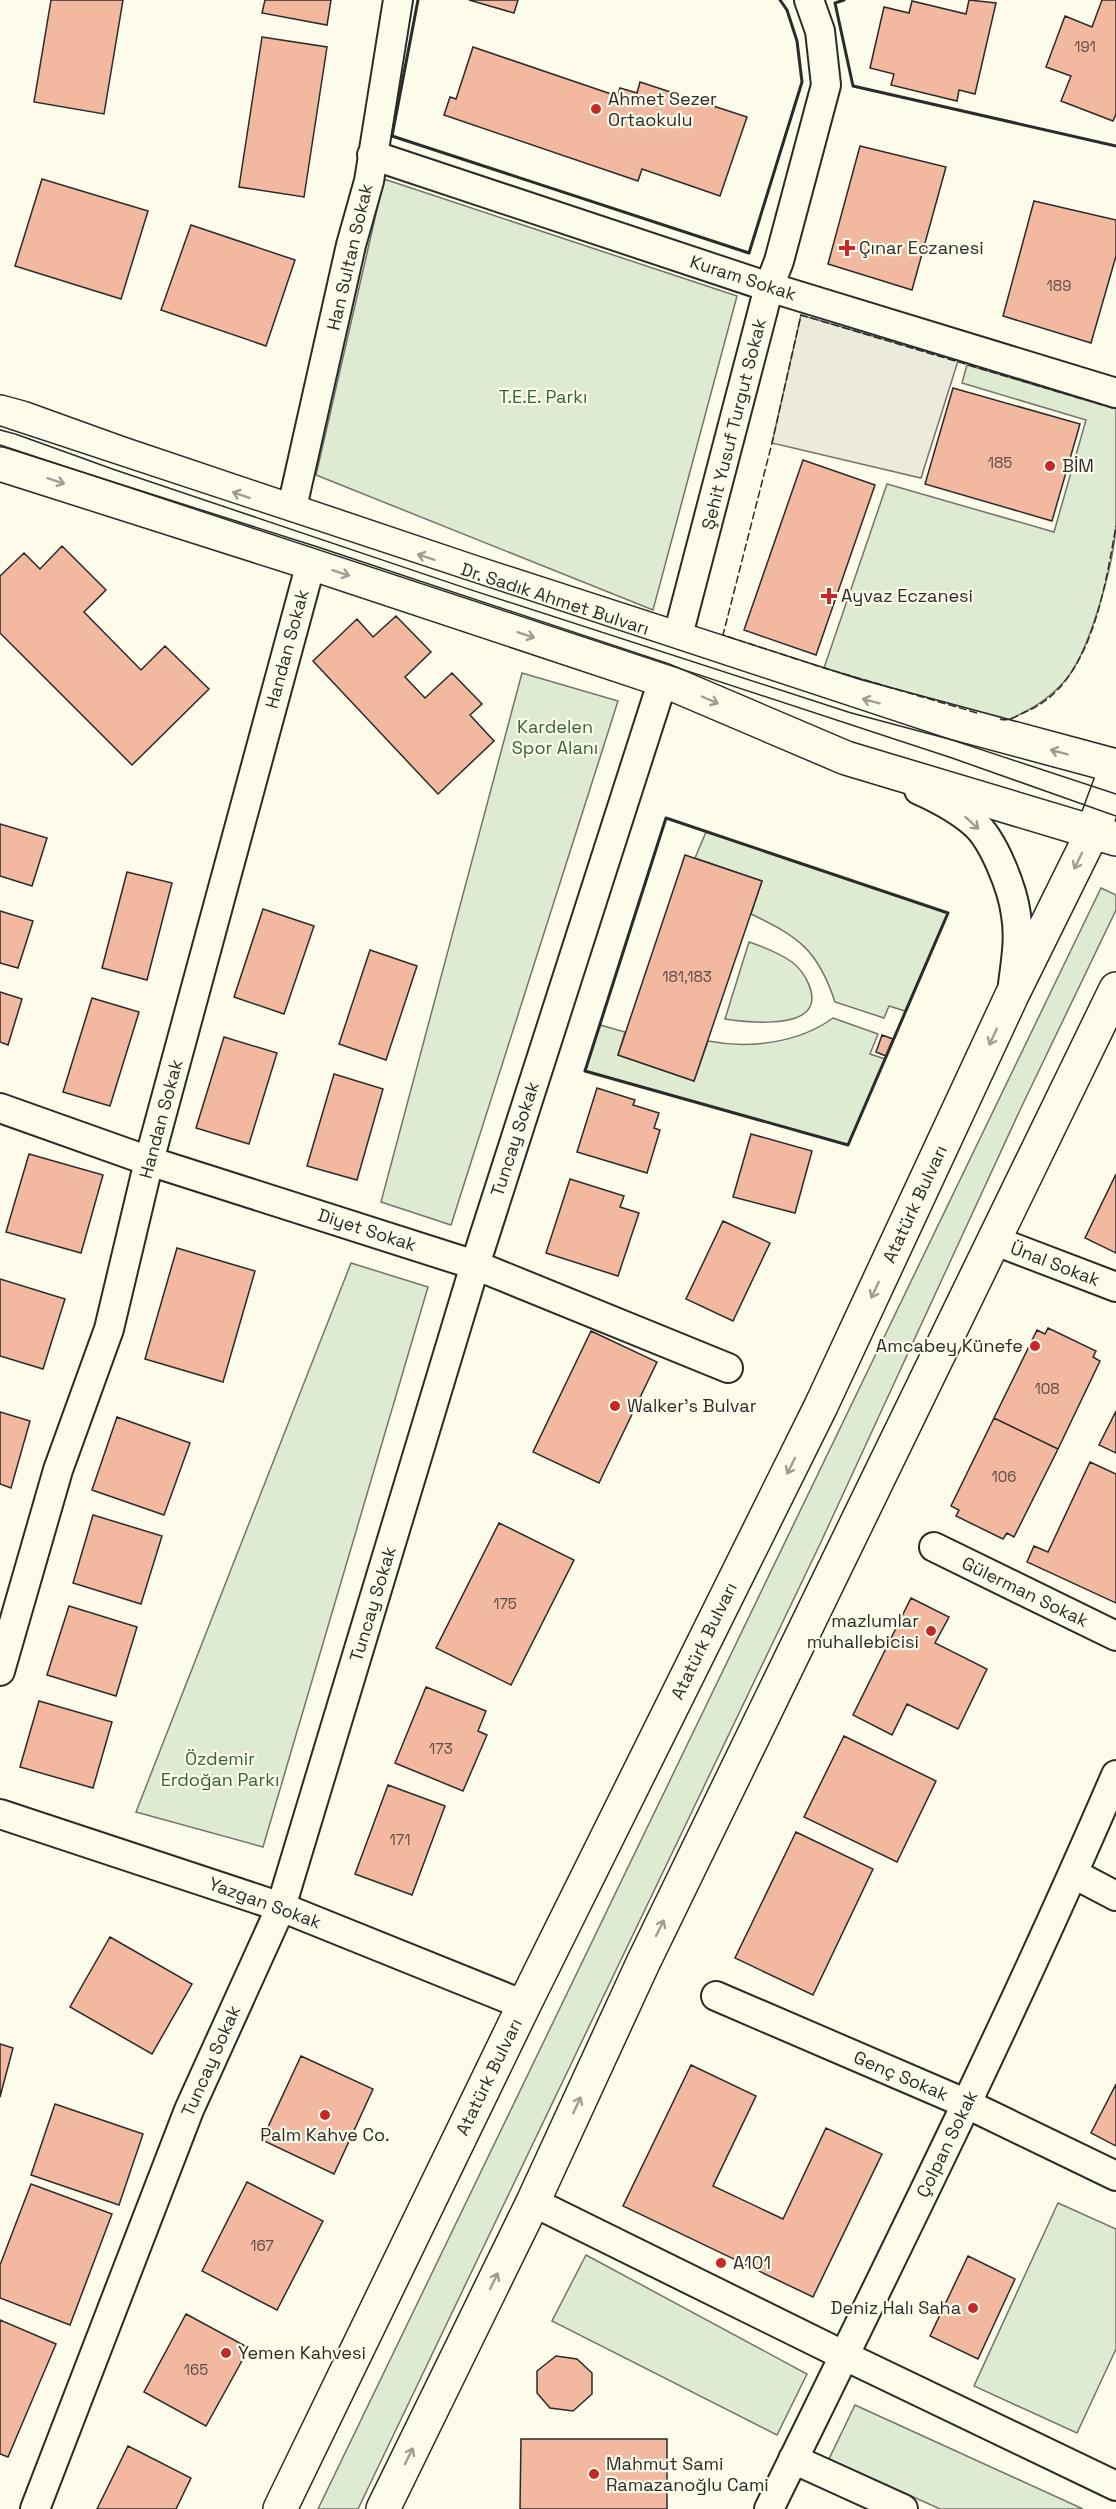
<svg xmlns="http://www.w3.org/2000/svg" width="1116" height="2509" viewBox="0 0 1116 2509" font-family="'Space Grotesk',sans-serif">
<rect width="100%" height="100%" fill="#fdfbea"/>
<path fill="#deebd1" stroke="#74746e" stroke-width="1.5" d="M 384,179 L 737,296 L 653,610 L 316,475 Z
M 967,365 L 1116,409 C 1116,447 1116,486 1116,524 C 1114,563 1089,657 1062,684 C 1045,702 1027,712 1005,721 L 824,668 L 887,484 L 1054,532 L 1086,420 L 962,383 Z
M 522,673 L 618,701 L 451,1225 L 381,1202 Z
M 706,832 L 948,913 L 905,1011 L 889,1006 L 884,1018 L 835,1002 C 818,950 799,937 751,914 L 762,881 L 695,858 Z
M 1101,888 L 1116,895 L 1116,910 L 1020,1110 L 821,1542 L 358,2509 L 318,2509 Z
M 749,942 C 764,947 779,953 792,962 C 804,971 820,997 807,1011 C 792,1027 745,1022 725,1019 Z
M 833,1018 L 878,1034 L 870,1054 L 885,1059 L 848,1145 L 585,1071 L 600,1025 L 625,1032 L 618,1055 L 694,1081 L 708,1041 C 749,1049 799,1043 833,1018 Z
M 351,1263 L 428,1287 L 263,1847 L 136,1812 Z
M 1058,2203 L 1116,2229 L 1116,2349 L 1077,2433 L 974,2386 Z
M 586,2255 L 807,2374 L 777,2435 L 552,2321 Z
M 855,2405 L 1083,2509 L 940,2509 L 829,2459 Z"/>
<path fill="#eceadb" stroke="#74746e" stroke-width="1.5" d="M 801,315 L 958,361 L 921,478 L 772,443 Z"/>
<path fill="#f2b8a0" stroke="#2b2b2b" stroke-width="1.5" d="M 51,0 L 123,0 L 104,114 L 34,102 Z
M 265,0 L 331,0 L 327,25 L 262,13 Z
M 469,0 L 518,0 L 514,13 Z
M 969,0 L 996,3 L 975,94 L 959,90 L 957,101 L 891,85 L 894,74 L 870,68 L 884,7 L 909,13 L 912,1 L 966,14 Z
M 1102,0 L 1116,0 L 1116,114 L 1113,121 L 1061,101 L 1071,76 L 1046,67 L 1065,16 L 1092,27 Z
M 262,37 L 327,47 L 304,197 L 239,187 Z
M 473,47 L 617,96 L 620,88 L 637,93 L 640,82 L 747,117 L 720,196 L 642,169 L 638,181 L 444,115 L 450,97 L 456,99 Z
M 860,146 L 946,167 L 912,290 L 828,264 Z
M 42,179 L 148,211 L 121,299 L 15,266 Z
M 1034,201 L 1116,220 L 1116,256 L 1091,343 L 1003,316 Z
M 191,225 L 295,260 L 266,346 L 161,310 Z
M 953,388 L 1080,424 L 1052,521 L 925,484 Z
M 803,460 L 875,485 L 816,655 L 744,630 Z
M 62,546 L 106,590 L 84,612 L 141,670 L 165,646 L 209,689 L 132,765 L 0,633 L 0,576 L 24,553 L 40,569 Z
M 396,616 L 431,652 L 405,677 L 425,698 L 452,673 L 482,704 L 470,715 L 494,741 L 438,794 L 313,661 L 357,619 L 373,637 Z
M 0,824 L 47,838 L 32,886 L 0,876 Z
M 685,855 L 762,881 L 694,1081 L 618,1055 Z
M 127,872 L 172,883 L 147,980 L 102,968 Z
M 263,909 L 314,926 L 284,1014 L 234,997 Z
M 0,911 L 33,921 L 18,968 L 0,963 Z
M 370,950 L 417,966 L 386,1060 L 339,1044 Z
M 0,992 L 22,999 L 8,1045 L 0,1042 Z
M 92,998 L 139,1012 L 110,1106 L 63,1092 Z
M 882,1035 L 893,1039 L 886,1056 L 876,1052 Z
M 224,1037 L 277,1053 L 249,1144 L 196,1128 Z
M 334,1074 L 383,1089 L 357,1180 L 307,1166 Z
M 597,1088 L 635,1100 L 633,1105 L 659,1113 L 654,1128 L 660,1130 L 647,1173 L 577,1152 Z
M 751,1134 L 812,1151 L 795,1213 L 733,1197 Z
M 29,1154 L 103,1175 L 81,1253 L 6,1232 Z
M 1116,1174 L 1116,1253 L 1085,1238 Z
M 570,1179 L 624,1196 L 620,1207 L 639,1213 L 618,1276 L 546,1253 Z
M 723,1221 L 770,1243 L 733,1321 L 686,1299 Z
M 177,1248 L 255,1271 L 223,1382 L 145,1359 Z
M 0,1279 L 65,1299 L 43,1369 L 0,1356 Z
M 1048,1328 L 1096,1351 L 1093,1357 L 1100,1361 L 1058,1449 L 994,1418 L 1037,1330 L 1045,1334 Z
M 591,1331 L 657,1362 L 599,1483 L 533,1452 Z
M 1116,1411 L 1116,1453 L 1099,1445 Z
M 0,1412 L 30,1421 L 11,1488 L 0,1484 Z
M 117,1417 L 190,1443 L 164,1515 L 92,1490 Z
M 994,1418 L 1058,1449 L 1014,1537 L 1007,1533 L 1003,1539 L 956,1516 L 959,1510 L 951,1506 Z
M 1090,1462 L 1116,1474 L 1116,1603 L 1027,1562 L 1034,1546 L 1048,1552 Z
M 93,1515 L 162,1536 L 141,1604 L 73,1583 Z
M 499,1523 L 574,1560 L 511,1685 L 436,1648 Z
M 911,1598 L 949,1617 L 935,1643 L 987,1669 L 958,1729 L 907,1704 L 892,1735 L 853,1715 Z
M 69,1606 L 137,1627 L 116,1696 L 47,1675 Z
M 426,1687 L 486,1711 L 478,1731 L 487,1735 L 463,1791 L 395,1763 Z
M 39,1701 L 112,1722 L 93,1788 L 20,1767 Z
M 844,1736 L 936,1781 L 897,1862 L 804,1817 Z
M 388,1785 L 445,1806 L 412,1895 L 355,1874 Z
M 796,1832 L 873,1869 L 813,1995 L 735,1958 Z
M 110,1937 L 192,1984 L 152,2054 L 70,2007 Z
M 0,2044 L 13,2048 L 0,2097 Z
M 301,2056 L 373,2089 L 334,2174 L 262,2140 Z
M 691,2065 L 756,2096 L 713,2186 L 783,2219 L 826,2128 L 882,2154 L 813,2297 L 623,2206 Z
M 1116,2084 L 1116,2146 L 1091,2133 Z
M 55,2104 L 143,2134 L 119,2205 L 31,2175 Z
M 247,2182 L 323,2221 L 277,2310 L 202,2271 Z
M 31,2184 L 112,2214 L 70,2325 L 0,2298 L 0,2265 Z
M 968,2256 L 1015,2279 L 978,2359 L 930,2336 Z
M 186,2314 L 249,2348 L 206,2426 L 144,2392 Z
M 0,2320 L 56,2344 L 8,2457 L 0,2454 Z
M 556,2356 L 577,2359 L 592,2373 L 592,2394 L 573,2411 L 550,2408 L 537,2393 L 537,2371 Z
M 521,2439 L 667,2439 L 667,2509 L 520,2509 Z
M 128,2446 L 191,2478 L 176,2509 L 97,2509 Z"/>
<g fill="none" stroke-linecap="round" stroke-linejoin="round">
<defs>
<path id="minor" d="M 372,155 L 769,287 L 1116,393
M 291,512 L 351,245 L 369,181 L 398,0
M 677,639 L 769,287 L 779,261 L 826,85 L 820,31 L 809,0
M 919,790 C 939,799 958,809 974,823 C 994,840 1013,890 1016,915 C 1020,938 1016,961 1013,984
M 0,1108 L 149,1161 L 475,1265 L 728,1368
M 993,1240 L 1116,1287
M 934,1547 L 1116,1636
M 0,1671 L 58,1470 L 109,1329 L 149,1161 L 311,563
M 0,1814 L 281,1907 L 524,2005
M 1074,1874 L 1116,1896
M 716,1996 L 967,2104 L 1116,2176
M 533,2202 L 845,2356 L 1116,2486
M 793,2459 L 903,2509
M 35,2509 L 189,2110 L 281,1907 L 475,1265 L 663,680
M 769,2509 C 888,2266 1009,2024 1116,1775"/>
<path id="secondary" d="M 0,412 L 22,418 L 119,453 L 475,573 L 855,696 L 1116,766
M 0,464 L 311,563 L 663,680 L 846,758 L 1116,839"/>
<path id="primary" d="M 280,2509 L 524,2005 L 821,1406 L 1012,995 L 1093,831 L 1116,769
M 383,2509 L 533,2202 L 643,1963 L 1116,989"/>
</defs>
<use href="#minor" stroke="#2b2b2b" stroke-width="32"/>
<use href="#secondary" stroke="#2b2b2b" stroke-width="36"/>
<use href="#primary" stroke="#2b2b2b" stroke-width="36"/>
<use href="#minor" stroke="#fdfbea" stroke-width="28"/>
<use href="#secondary" stroke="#fdfbea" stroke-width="33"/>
<use href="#primary" stroke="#fdfbea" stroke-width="33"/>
<path stroke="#2b2b2b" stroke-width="1.5" d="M 0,426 L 1116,794
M 0,445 L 952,758 L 1116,816"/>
<path stroke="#2b2b2b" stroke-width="1.5" stroke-dasharray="8 3" stroke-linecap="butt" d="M 977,713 L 824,668 L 723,635 L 772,443 L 801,315 L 1116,409
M 1000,719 C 1008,722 1017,716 1025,712 C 1091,686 1105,587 1116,526"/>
<path stroke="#2b2b2b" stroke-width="3" d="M 418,0 L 392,136 L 749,253 L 802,82 L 797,41 L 787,10 L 780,0
M 844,0 L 835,3 L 853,86 L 1116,146
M 666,818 L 948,913 L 848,1145 L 585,1071 Z"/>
</g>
<defs><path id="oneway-shaft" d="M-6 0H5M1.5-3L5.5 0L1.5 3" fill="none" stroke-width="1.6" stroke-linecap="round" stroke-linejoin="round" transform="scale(1.5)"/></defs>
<g stroke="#9e9d94">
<use href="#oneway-shaft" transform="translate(56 481) rotate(18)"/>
<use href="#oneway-shaft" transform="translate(241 495) rotate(-161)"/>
<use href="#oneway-shaft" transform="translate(426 557) rotate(-162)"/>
<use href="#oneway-shaft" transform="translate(341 573) rotate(18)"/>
<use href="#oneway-shaft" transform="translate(526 635) rotate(18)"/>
<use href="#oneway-shaft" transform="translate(710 700) rotate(23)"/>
<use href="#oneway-shaft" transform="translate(871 701) rotate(-165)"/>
<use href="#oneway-shaft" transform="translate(1059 752) rotate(-165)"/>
<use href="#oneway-shaft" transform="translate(972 823) rotate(42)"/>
<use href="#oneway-shaft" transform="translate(1078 861) rotate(116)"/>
<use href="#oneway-shaft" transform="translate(993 1037) rotate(115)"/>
<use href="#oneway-shaft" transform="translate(875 1290) rotate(115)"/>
<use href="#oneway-shaft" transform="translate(791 1466) rotate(116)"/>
<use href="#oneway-shaft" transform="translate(660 1928) rotate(-64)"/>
<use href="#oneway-shaft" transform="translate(577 2105) rotate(-65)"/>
<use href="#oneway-shaft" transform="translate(494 2281) rotate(-64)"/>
<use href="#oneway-shaft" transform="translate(409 2456) rotate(-64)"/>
</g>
<g fill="#c62828" stroke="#fdfbea" stroke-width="2">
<circle cx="596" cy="109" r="6"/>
<path d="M844 239h6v6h6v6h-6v6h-6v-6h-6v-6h6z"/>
<circle cx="1050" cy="466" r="6"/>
<path d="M826 587h6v6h6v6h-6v6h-6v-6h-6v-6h6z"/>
<circle cx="1035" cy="1346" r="6"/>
<circle cx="615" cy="1406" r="6"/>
<circle cx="931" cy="1631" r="6"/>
<circle cx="325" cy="2115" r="6"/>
<circle cx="721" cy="2263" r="6"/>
<circle cx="973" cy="2308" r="6"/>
<circle cx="226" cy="2353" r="6"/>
<circle cx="594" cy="2474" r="6"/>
</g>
<g text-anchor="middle" stroke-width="4.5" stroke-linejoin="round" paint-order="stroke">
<g font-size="15" fill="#5d4e48">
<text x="1085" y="52">191</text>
<text x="1059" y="291">189</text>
<text x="1000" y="468">185</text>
<text x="687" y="982">181,183</text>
<text x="1047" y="1394">108</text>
<text x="1004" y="1482">106</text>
<text x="505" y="1609">175</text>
<text x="441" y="1754">173</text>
<text x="400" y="1845">171</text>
<text x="262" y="2251">167</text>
<text x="196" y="2375">165</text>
</g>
<g font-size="18" fill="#2b2b2b" stroke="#fdfbea" text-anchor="start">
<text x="608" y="105">Ahmet Sezer<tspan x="608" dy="21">Ortaokulu</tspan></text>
<text x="859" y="254">Çınar Eczanesi</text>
<text x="1062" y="472">BİM</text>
<text x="841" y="602">Ayvaz Eczanesi</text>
<text x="1023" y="1352" text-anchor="end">Amcabey Künefe</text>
<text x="627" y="1412">Walker's Bulvar</text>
<text x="919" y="1627" text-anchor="end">mazlumlar<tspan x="919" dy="21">muhallebicisi</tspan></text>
<text x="325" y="2141" text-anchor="middle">Palm Kahve Co.</text>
<text x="733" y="2269">A101</text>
<text x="961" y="2314" text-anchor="end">Deniz Halı Saha</text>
<text x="238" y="2359">Yemen Kahvesi</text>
<text x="606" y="2470">Mahmut Sami<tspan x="606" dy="21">Ramazanoğlu Cami</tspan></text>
</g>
<g font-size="18" fill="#2b2b2b" stroke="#fdfbea">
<text transform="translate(350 257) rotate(-77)" y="6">Han Sultan Sokak</text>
<text transform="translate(743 278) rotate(18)" y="6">Kuram Sokak</text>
<text transform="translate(734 424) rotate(-76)" y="6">Şehit Yusuf Turgut Sokak</text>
<text transform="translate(555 599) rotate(18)" y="6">Dr. Sadık Ahmet Bulvarı</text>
<text transform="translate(287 649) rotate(-75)" y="6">Handan Sokak</text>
<text transform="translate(161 1119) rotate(-75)" y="6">Handan Sokak</text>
<text transform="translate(515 1139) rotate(-72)" y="6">Tuncay Sokak</text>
<text transform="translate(915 1204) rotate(-65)" y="6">Atatürk Bulvarı</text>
<text transform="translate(367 1230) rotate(18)" y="6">Diyet Sokak</text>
<text transform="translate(1055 1264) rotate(21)" y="6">Ünal Sokak</text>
<text transform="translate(1025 1592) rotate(26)" y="6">Gülerman Sokak</text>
<text transform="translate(373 1604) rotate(-73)" y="6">Tuncay Sokak</text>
<text transform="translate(704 1641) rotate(-64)" y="6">Atatürk Bulvarı</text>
<text transform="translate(265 1903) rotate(20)" y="6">Yazgan Sokak</text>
<text transform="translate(211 2061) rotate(-66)" y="6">Tuncay Sokak</text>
<text transform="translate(901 2076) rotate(23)" y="6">Genç Sokak</text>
<text transform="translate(489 2077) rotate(-64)" y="6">Atatürk Bulvarı</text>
<text transform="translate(947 2144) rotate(-64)" y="6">Çolpan Sokak</text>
</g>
<g font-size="18" fill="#34623c" stroke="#fdfbea">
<text x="543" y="403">T.E.E. Parkı</text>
<text x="555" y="733">Kardelen<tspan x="555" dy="21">Spor Alanı</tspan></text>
<text x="220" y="1765">Özdemir<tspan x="220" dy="21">Erdoğan Parkı</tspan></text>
</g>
</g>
</svg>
